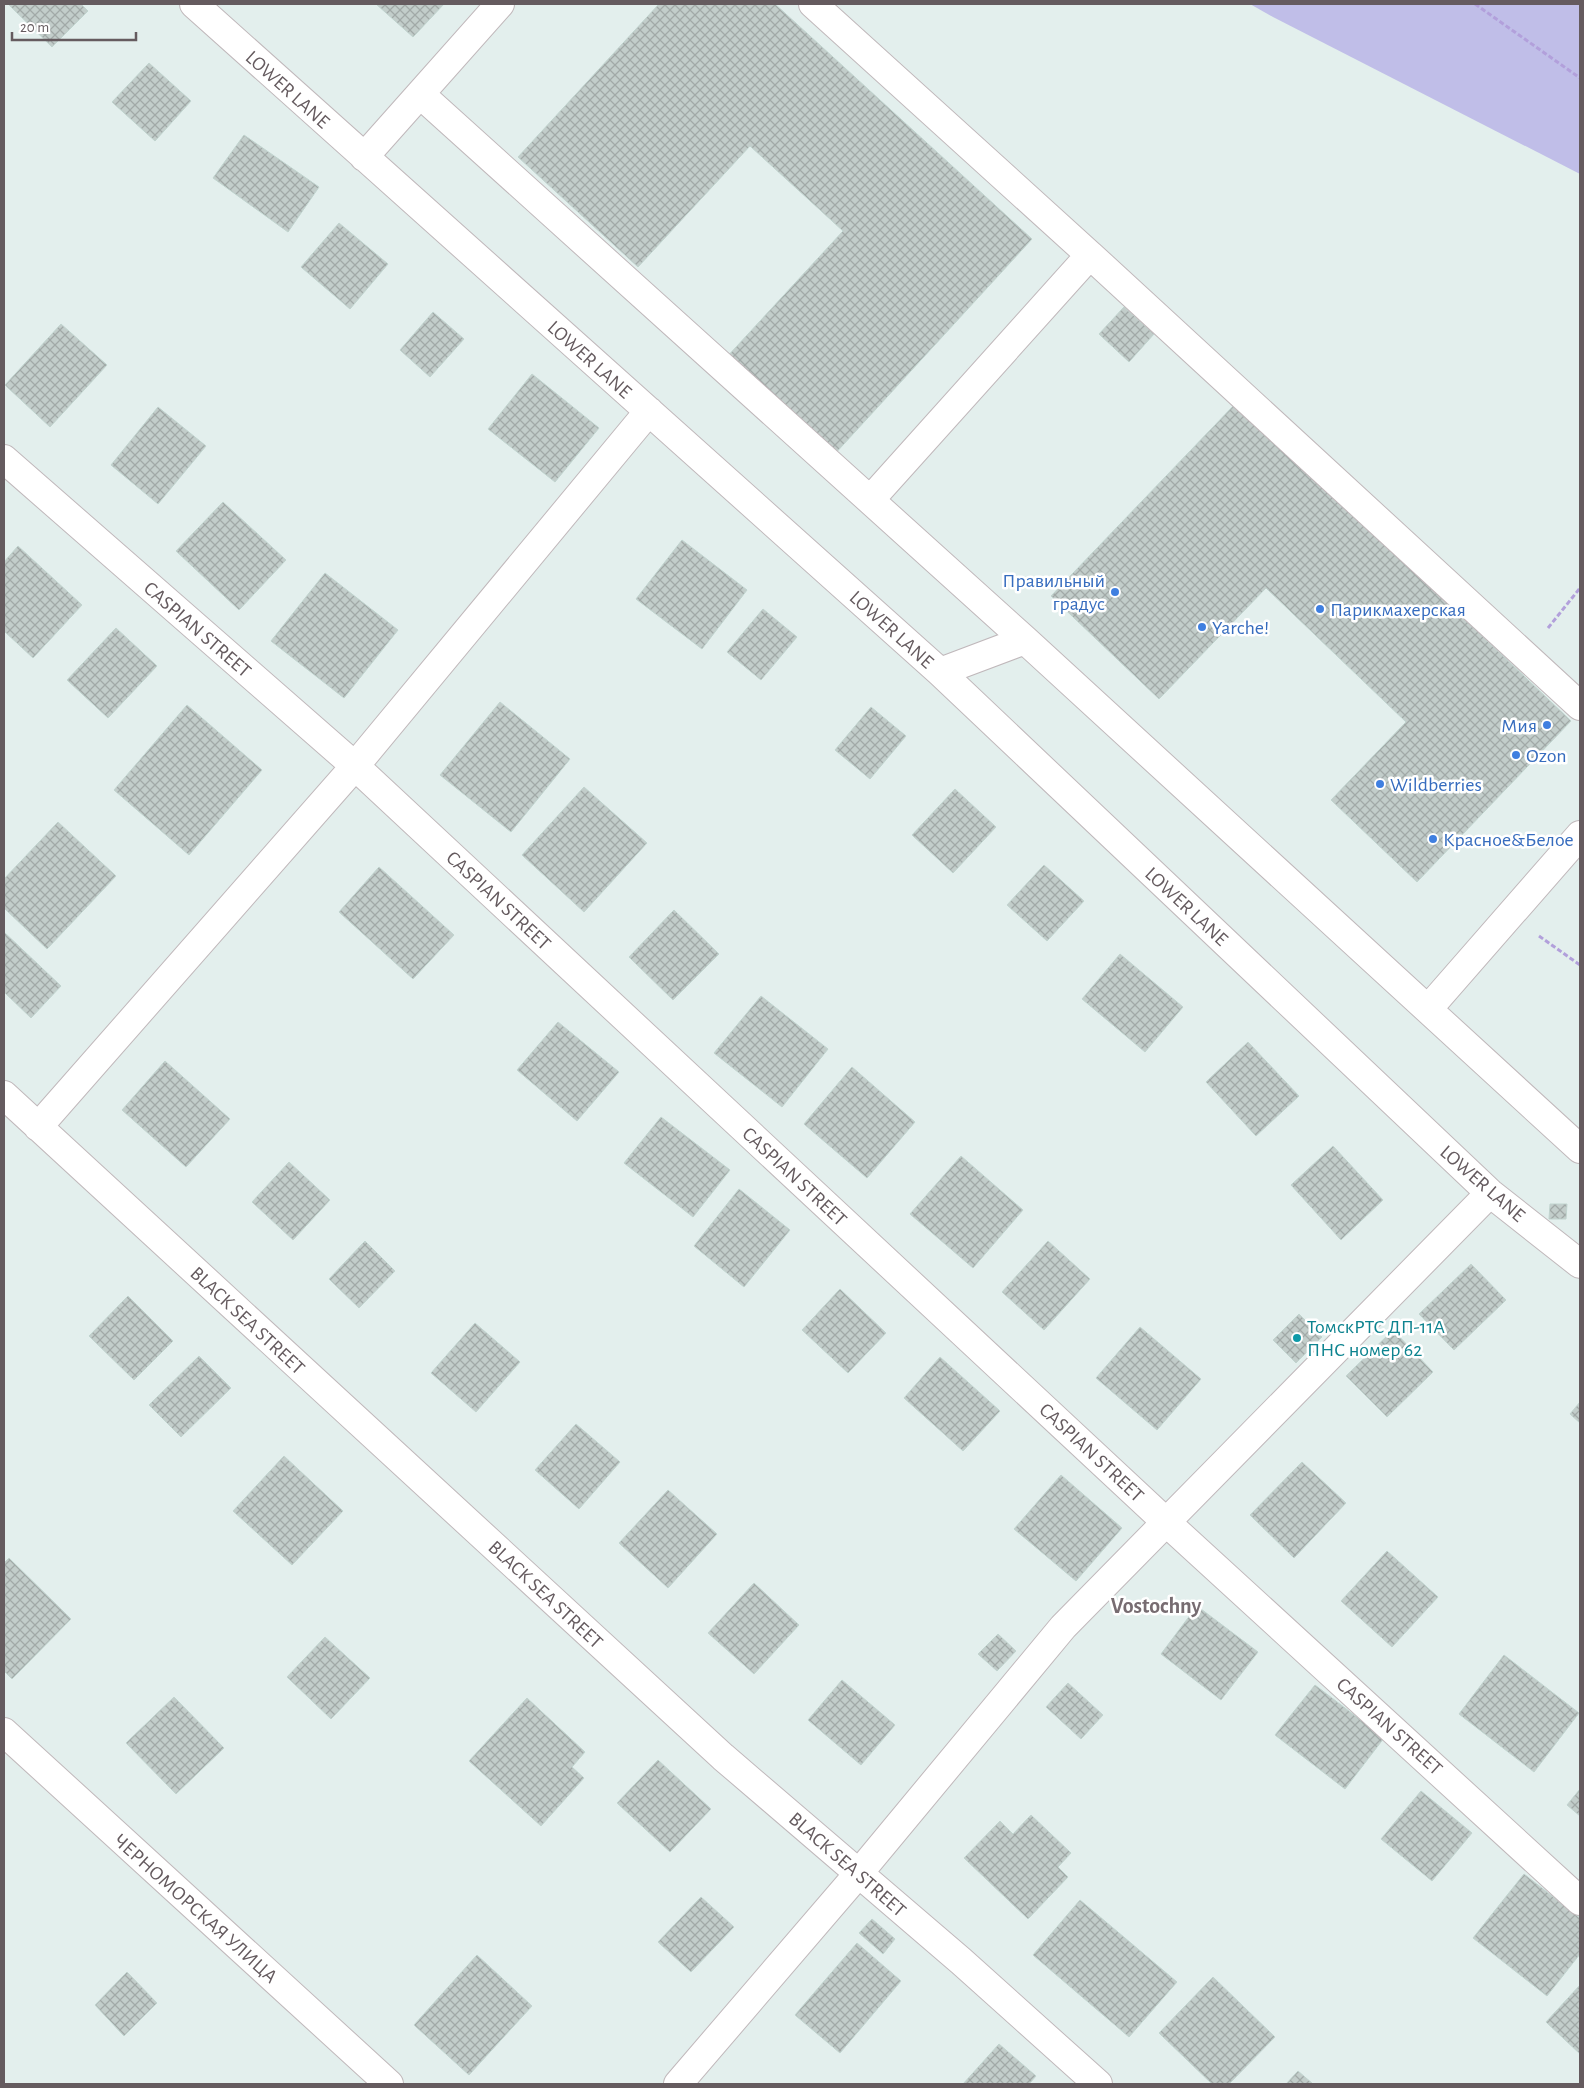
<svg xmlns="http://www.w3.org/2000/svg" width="1584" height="2088" viewBox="0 0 1584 2088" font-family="'Alegreya Sans',sans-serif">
<defs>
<pattern id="building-cross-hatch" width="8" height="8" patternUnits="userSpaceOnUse" patternTransform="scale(1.25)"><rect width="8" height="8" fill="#c2cdca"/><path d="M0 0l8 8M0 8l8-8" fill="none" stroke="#a1a9a7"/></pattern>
</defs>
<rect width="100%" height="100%" fill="#e3efed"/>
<path fill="#c0bee8" d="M 1250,4 L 1580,4 L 1580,174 L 1273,17 Z"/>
<path fill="url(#building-cross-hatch)" stroke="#c1d4cf" d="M 8,4 L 81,4 L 88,11 L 52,47 Z
M 376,4 L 444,4 L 413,37 Z
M 659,4 L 775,4 L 1032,239 L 832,457 L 725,359 L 843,231 L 750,146 L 638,267 L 518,157 Z
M 149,63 L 191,101 L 155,141 L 112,102 Z
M 244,135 L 319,187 L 288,232 L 213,178 Z
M 339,223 L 388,264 L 350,309 L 301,267 Z
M 1124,307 L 1154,334 L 1129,362 L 1099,334 Z
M 433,312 L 464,339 L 430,377 L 400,350 Z
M 61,324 L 107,365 L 50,427 L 5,385 Z
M 532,374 L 599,428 L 555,482 L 488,429 Z
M 1237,402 L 1571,721 L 1417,882 L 1331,800 L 1406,722 L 1266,588 L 1159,699 L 1051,596 Z
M 158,407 L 206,446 L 158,504 L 111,465 Z
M 223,502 L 286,560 L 239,610 L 176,551 Z
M 682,540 L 747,590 L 702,649 L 636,599 Z
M 18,546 L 82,605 L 33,658 L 4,631 L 4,562 Z
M 325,573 L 398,630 L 344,698 L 271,641 Z
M 763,609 L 797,637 L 761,680 L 727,652 Z
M 116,628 L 157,666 L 108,718 L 67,680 Z
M 500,702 L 570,759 L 511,832 L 440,775 Z
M 187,705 L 262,770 L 189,855 L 114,790 Z
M 871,707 L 906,736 L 870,779 L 835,750 Z
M 584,787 L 647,843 L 584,912 L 522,855 Z
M 955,789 L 996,827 L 953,873 L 912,835 Z
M 58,822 L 116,876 L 47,949 L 4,908 L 4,879 Z
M 1044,865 L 1084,901 L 1047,941 L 1007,905 Z
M 379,867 L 454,935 L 413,979 L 339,912 Z
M 674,910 L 719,954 L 673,1000 L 629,957 Z
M 4,932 L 61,986 L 31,1018 L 4,992 Z
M 1120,954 L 1183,1007 L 1145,1052 L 1082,999 Z
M 761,996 L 828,1049 L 782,1107 L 714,1053 Z
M 558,1022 L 619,1072 L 577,1121 L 517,1070 Z
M 1248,1042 L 1299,1096 L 1256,1136 L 1206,1082 Z
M 165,1061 L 230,1119 L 186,1167 L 122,1110 Z
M 852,1067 L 915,1122 L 867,1178 L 804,1124 Z
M 661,1117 L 730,1170 L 693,1217 L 624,1163 Z
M 1333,1146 L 1383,1200 L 1341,1240 L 1291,1185 Z
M 961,1156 L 1023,1210 L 973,1268 L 910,1214 Z
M 289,1162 L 330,1200 L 293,1240 L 252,1202 Z
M 739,1189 L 790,1230 L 744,1287 L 694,1246 Z
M 1550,1204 L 1567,1204 L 1566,1219 L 1549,1219 Z
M 365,1241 L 395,1271 L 359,1308 L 329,1279 Z
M 1048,1241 L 1090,1279 L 1044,1330 L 1002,1292 Z
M 1471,1264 L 1506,1300 L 1454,1350 L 1419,1314 Z
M 840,1289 L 886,1333 L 848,1373 L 802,1330 Z
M 128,1296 L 173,1341 L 134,1380 L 89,1336 Z
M 1299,1314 L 1322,1337 L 1296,1363 L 1273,1340 Z
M 475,1323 L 520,1362 L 476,1412 L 431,1373 Z
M 1140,1327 L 1201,1379 L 1157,1430 L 1096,1378 Z
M 1393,1330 L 1433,1372 L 1387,1417 L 1346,1376 Z
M 199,1356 L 231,1388 L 181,1437 L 149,1405 Z
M 940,1357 L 1000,1411 L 963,1451 L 904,1398 Z
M 1580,1402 L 1580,1423 L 1570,1414 Z
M 576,1424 L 620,1462 L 579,1509 L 535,1470 Z
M 284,1456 L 343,1511 L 292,1565 L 233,1511 Z
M 1302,1462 L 1346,1503 L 1294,1558 L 1250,1515 Z
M 1061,1475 L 1122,1528 L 1076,1581 L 1014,1529 Z
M 668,1490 L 717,1534 L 668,1588 L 619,1543 Z
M 1387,1551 L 1438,1597 L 1392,1647 L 1341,1601 Z
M 9,1558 L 71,1619 L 12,1679 L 4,1671 L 4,1563 Z
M 754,1583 L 799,1625 L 754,1674 L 708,1633 Z
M 1197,1606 L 1258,1652 L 1221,1700 L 1161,1654 Z
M 998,1634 L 1016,1651 L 997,1671 L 978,1654 Z
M 325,1637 L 370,1678 L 331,1719 L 287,1677 Z
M 1504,1655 L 1579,1713 L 1534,1772 L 1459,1714 Z
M 842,1680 L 895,1725 L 861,1765 L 808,1720 Z
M 1068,1683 L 1103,1715 L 1081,1739 L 1046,1707 Z
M 1315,1685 L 1384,1738 L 1345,1789 L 1275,1735 Z
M 174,1697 L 224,1748 L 176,1794 L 126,1743 Z
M 527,1698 L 585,1752 L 572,1767 L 584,1778 L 541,1826 L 469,1761 Z
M 658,1760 L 711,1809 L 670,1852 L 617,1803 Z
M 1580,1789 L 1580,1816 L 1567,1805 Z
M 1421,1791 L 1472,1833 L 1432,1881 L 1381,1839 Z
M 1031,1815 L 1071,1853 L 1058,1867 L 1068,1877 L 1028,1919 L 964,1858 L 1000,1821 L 1013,1834 Z
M 1524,1874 L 1580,1918 L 1580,1954 L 1547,1996 L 1473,1938 Z
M 701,1897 L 734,1927 L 691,1972 L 658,1942 Z
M 1080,1900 L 1177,1982 L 1129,2037 L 1033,1955 Z
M 872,1919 L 895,1939 L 883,1954 L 859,1933 Z
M 857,1943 L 901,1981 L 840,2053 L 795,2015 Z
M 477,1955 L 532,2006 L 469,2075 L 414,2025 Z
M 127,1972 L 157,2003 L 124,2036 L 95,2005 Z
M 1213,1977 L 1275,2037 L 1229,2084 L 1212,2084 L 1159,2033 Z
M 1580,1985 L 1580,2054 L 1546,2022 Z
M 999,2044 L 1036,2076 L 1029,2084 L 963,2084 Z
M 1298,2071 L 1313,2084 L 1286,2084 Z"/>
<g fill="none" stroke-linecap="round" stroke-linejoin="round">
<defs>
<path id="minor" d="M 194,4 L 940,672 L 1490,1193 L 1580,1264
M 813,4 L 1090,255 L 870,500
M 420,94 L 500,4
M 364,157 L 420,94 L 1025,640 L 1580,1149
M 1090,255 L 1580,706
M 4,459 L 355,766 L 1166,1522 L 1580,1901
M 940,672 L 1025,640
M 1428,1009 L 1580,835
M 4,1095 L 723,1757 L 961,1961 L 1098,2084
M 38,1127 L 355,766 L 649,411
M 4,1732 L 389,2084
M 678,2084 L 859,1873 L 1063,1627 L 1490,1193"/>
</defs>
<use href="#minor" stroke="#c0b8bb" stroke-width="30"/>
<path stroke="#b2a0db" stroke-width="3" stroke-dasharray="5 2.5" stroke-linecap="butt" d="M 1475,4 L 1580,78
M 1548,628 L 1580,588
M 1539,936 L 1580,965"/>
<use href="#minor" stroke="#fff" stroke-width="28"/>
</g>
<g fill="#3f7fe0" stroke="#fff" stroke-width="2">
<circle cx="1115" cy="592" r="5"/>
<circle cx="1320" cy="609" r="5"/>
<circle cx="1202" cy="627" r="5"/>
<circle cx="1547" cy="725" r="5"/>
<circle cx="1516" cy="755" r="5"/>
<circle cx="1380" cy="784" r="5"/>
<circle cx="1433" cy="839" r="5"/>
</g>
<circle fill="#0f9aa8" stroke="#fff" stroke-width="2" cx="1297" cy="1338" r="5"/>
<g text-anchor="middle" stroke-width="5" stroke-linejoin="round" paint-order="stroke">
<g font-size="20" fill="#655b5f" stroke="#fff">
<text transform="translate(288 89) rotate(42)" y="7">LOWER LANE</text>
<text transform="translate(590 359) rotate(42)" y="7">LOWER LANE</text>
<text transform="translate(198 629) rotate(41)" y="7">CASPIAN STREET</text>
<text transform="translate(892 629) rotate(42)" y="7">LOWER LANE</text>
<text transform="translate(499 900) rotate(43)" y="7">CASPIAN STREET</text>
<text transform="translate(1187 906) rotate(43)" y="7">LOWER LANE</text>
<text transform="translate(795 1176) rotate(43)" y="7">CASPIAN STREET</text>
<text transform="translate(1483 1183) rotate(41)" y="7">LOWER LANE</text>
<text transform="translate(248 1320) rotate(43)" y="7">BLACK SEA STREET</text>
<text transform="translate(1092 1452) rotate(43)" y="7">CASPIAN STREET</text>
<text transform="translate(546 1594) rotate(43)" y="7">BLACK SEA STREET</text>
<text transform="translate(1390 1726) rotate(42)" y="7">CASPIAN STREET</text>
<text transform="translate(848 1864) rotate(41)" y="7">BLACK SEA STREET</text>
<text transform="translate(196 1908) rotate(42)" y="7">ЧЕРНОМОРСКАЯ УЛИЦА</text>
</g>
<g font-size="20" fill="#366cbe" stroke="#fff" text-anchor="start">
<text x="1105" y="587" text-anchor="end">Правильный<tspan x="1105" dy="23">градус</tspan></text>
<text x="1330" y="616">Парикмахерская</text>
<text x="1212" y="634">Yarche!</text>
<text x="1537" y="732" text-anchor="end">Мия</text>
<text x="1526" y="762">Ozon</text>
<text x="1390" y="791">Wildberries</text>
<text x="1443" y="846">Красное&amp;Белое</text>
</g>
<g font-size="20" fill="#0d838f" stroke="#fff" text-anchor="start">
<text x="1307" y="1333">ТомскРТС ДП-11А<tspan x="1307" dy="23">ПНС номер 62</tspan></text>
</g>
<g font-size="22" font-weight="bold" fill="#776c71" stroke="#fff">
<text x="1156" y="1613">Vostochny</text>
</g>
</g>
<rect width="1584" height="2088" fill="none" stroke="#655b5f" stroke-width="10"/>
<path d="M12 32v8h124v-8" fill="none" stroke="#655b5f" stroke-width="2.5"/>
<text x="20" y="32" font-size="15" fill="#655b5f" stroke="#ffffff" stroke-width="4" paint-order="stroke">20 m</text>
</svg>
